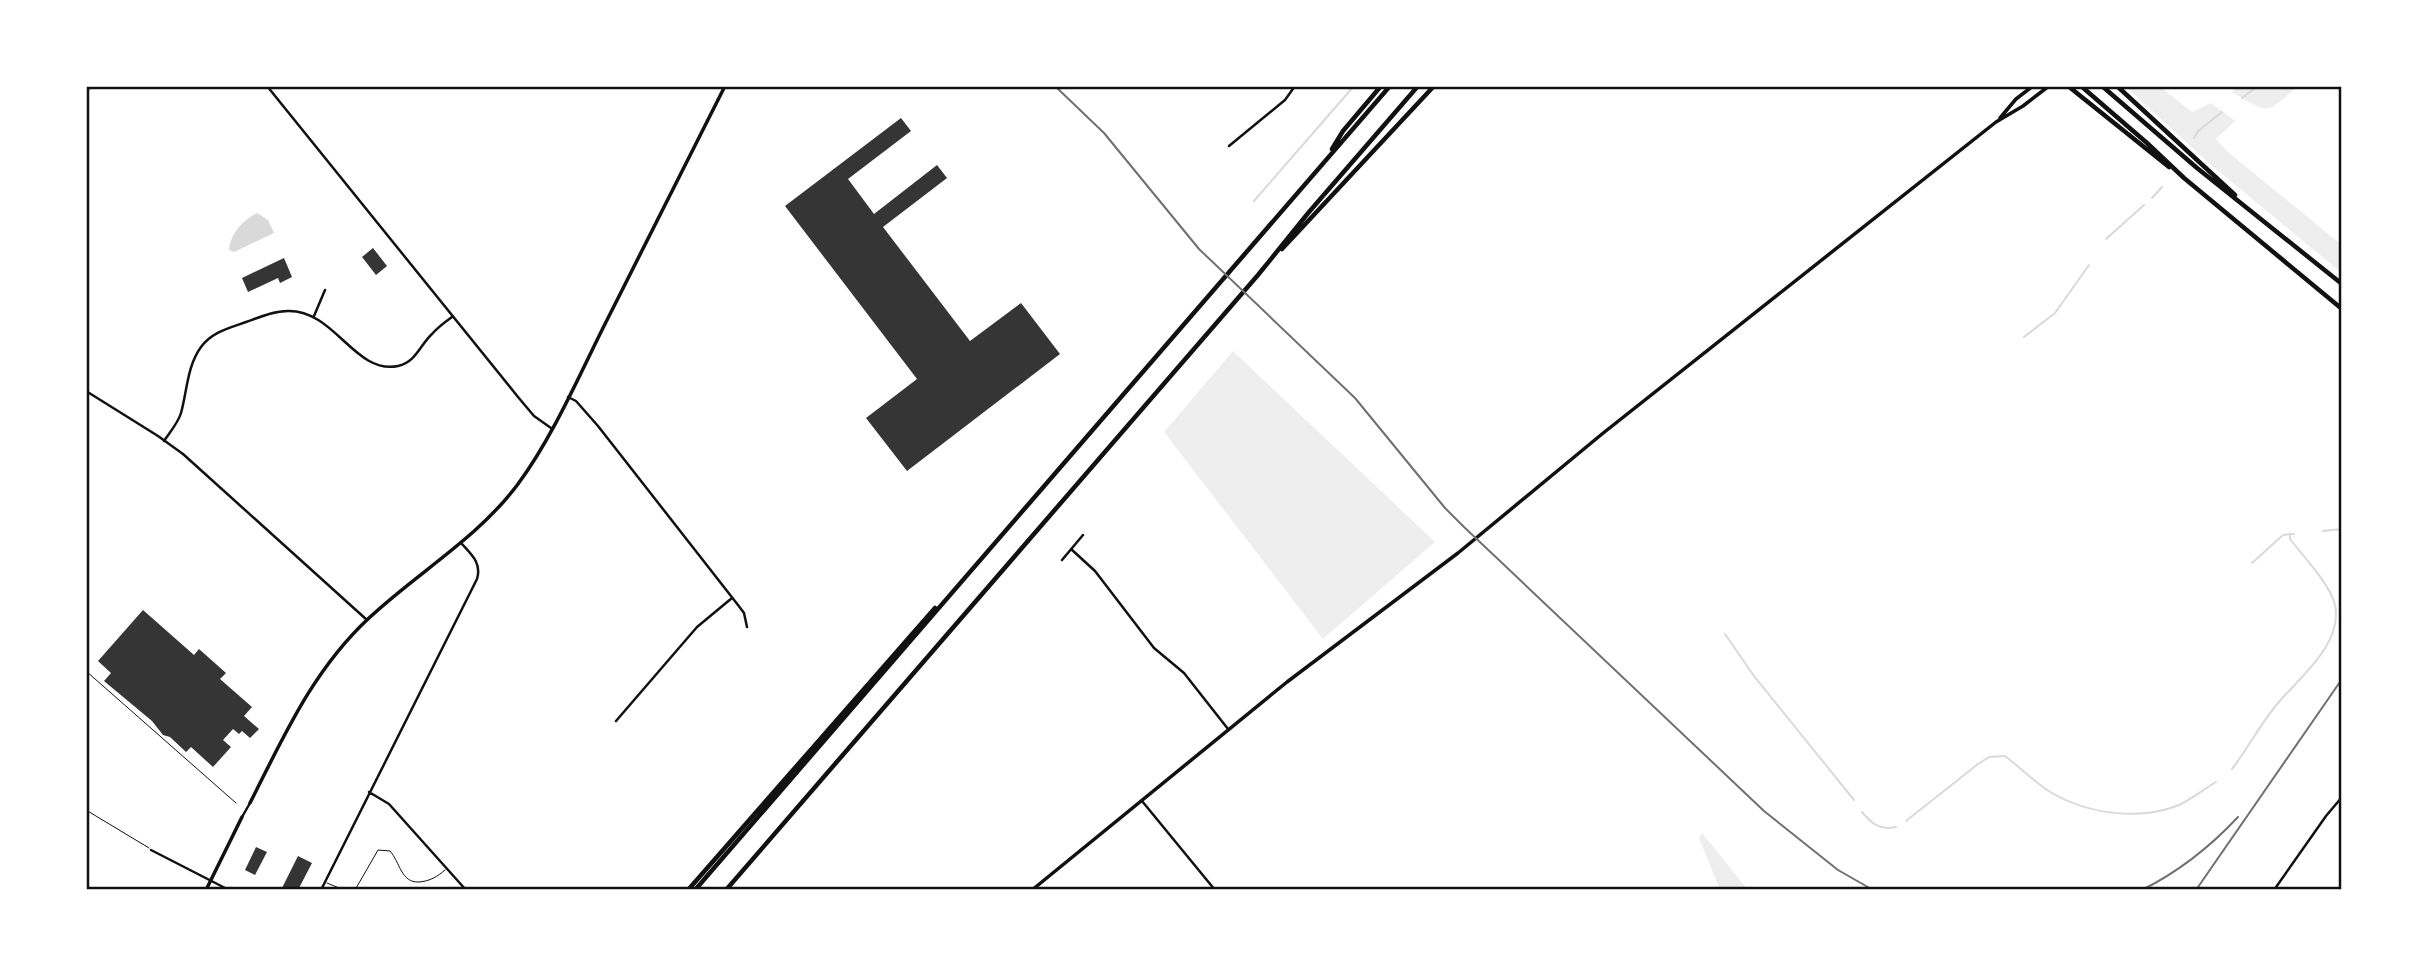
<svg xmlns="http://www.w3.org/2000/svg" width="2428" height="976" viewBox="0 0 2428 976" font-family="'Titillium Web',sans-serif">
<rect width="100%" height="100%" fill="#fff"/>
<path fill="#eee" d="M 2125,86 L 2159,86 L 2192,112 L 2211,103 L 2235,121 L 2216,139 L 2229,153 L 2342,245 L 2342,273 L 2210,164 Z
M 2239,86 L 2298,86 C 2266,114 2270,115 2232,92 Z
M 1233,351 L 1435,542 L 1323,639 L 1164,432 Z
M 1702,833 L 1748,890 L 1720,890 L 1699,838 Z"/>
<path fill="#d9d9d9" d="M 257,213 L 268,220 L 274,233 L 234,252 L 229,250 C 230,234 243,220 257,213 Z"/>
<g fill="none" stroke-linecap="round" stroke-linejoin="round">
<path stroke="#d9d9d9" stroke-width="2" d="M 2242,98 L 2258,86
M 2194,138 L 2198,131 L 2222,112
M 2152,198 L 2162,187
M 1254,201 L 1354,86
M 2106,239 L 2144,205
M 2024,337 L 2055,313 L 2089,265
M 2323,531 L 2342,529
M 2252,563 L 2283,535 L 2294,534
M 1725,634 L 1754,676 L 1854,800
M 2232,769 C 2248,748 2261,723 2278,703 C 2300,677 2343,644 2335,605 C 2330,584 2303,556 2290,539 L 2290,534
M 1862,812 C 1871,823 1880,831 1896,827
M 1906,821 L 1978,764 L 1989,757 L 2005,756 C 2021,768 2035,783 2052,793 C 2088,814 2140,821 2179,805 C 2192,799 2204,789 2216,782"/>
</g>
<path fill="#353535" d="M 901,118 L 911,131 L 848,179 L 874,214 L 937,165 L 947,178 L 883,227 L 970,341 L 1021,303 L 1060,354 L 907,471 L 866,418 L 917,379 L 785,206 Z
M 373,248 L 387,266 L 376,275 L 362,257 Z
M 284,258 L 292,277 L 280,283 L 278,278 L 248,292 L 242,278 Z
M 143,610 L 194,655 L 199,649 L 226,673 L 220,679 L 252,707 L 244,716 L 259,729 L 250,738 L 242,731 L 239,734 L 233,729 L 223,740 L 231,747 L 213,767 L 191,747 L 186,752 L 170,737 L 163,735 L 152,721 L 104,681 L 111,673 L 98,661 Z
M 256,847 L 267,852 L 255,875 L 245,870 Z
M 298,856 L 312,863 L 298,890 L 281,890 Z"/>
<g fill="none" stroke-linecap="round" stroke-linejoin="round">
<path stroke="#111" stroke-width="1" d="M 86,671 L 236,803
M 86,810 L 149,848
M 327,883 L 344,890
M 355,890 L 378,850 L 390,851 C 400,862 401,883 419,882 C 430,881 437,877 445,870"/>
<path stroke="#111" stroke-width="2.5" d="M 1229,146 L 1285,100 L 1295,86
M 314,316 L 325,290
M 568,397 L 576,401 L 598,426 L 738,605 L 744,613 L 747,627
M 164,441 C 170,432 178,423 181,413 C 187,392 187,366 201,347 C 212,332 229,328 246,322 C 260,317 274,311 288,311 C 335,310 355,375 398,366 C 416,362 420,345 432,334 C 438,327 445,322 452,317
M 1071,549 L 1095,571 L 1154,648 L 1184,673 L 1228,729
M 1062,560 L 1083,535
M 616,721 L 697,627 L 732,598
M 369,792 L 389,804 L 466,890
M 151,850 L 229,890
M 321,890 L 477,579 C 482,563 471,554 461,543
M 2274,890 L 2326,816 L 2342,797"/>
<path stroke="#111" stroke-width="2.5" d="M 267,86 L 518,397 L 534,416 L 551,428
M 86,93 L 90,86
M 86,391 L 158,436 L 183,454 L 367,620
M 1142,801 L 1215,890
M 242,817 L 250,803"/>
<path stroke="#111" stroke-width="3.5" d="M 2000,118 L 2016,99 L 2033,86
M 250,803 C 284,736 313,670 369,618 C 418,572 477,539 518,484 C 552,438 578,378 604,326 C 644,246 684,166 725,86
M 206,890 L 242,817
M 1032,890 L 1287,682 L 1458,553 L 1602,434 L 1996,122 L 2023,106 L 2049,86"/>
<path stroke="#111" stroke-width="4.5" d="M 2068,86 L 2169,167
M 2081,86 L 2147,143 L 2184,178 L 2342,309
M 2102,86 L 2197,168 L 2342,284
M 2117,86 L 2235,195
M 1332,149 L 1343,131 L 1381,86
M 1282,249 L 1434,86
M 688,890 L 935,608
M 695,890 L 1390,86
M 726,890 L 1258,275 L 1309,212 L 1418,86"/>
<path stroke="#707070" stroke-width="2" d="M 1055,86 L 1104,133 L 1199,249 L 1355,398 L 1445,508 L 1464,527 L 1764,811 L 1838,870 L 1873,890
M 2142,890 C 2178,872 2210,847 2238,817
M 2196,890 L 2342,679"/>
</g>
<rect width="2428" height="976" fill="none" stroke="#ffffff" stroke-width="175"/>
<rect x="88" y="88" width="2252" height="800" fill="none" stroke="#111" stroke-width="2.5"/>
</svg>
